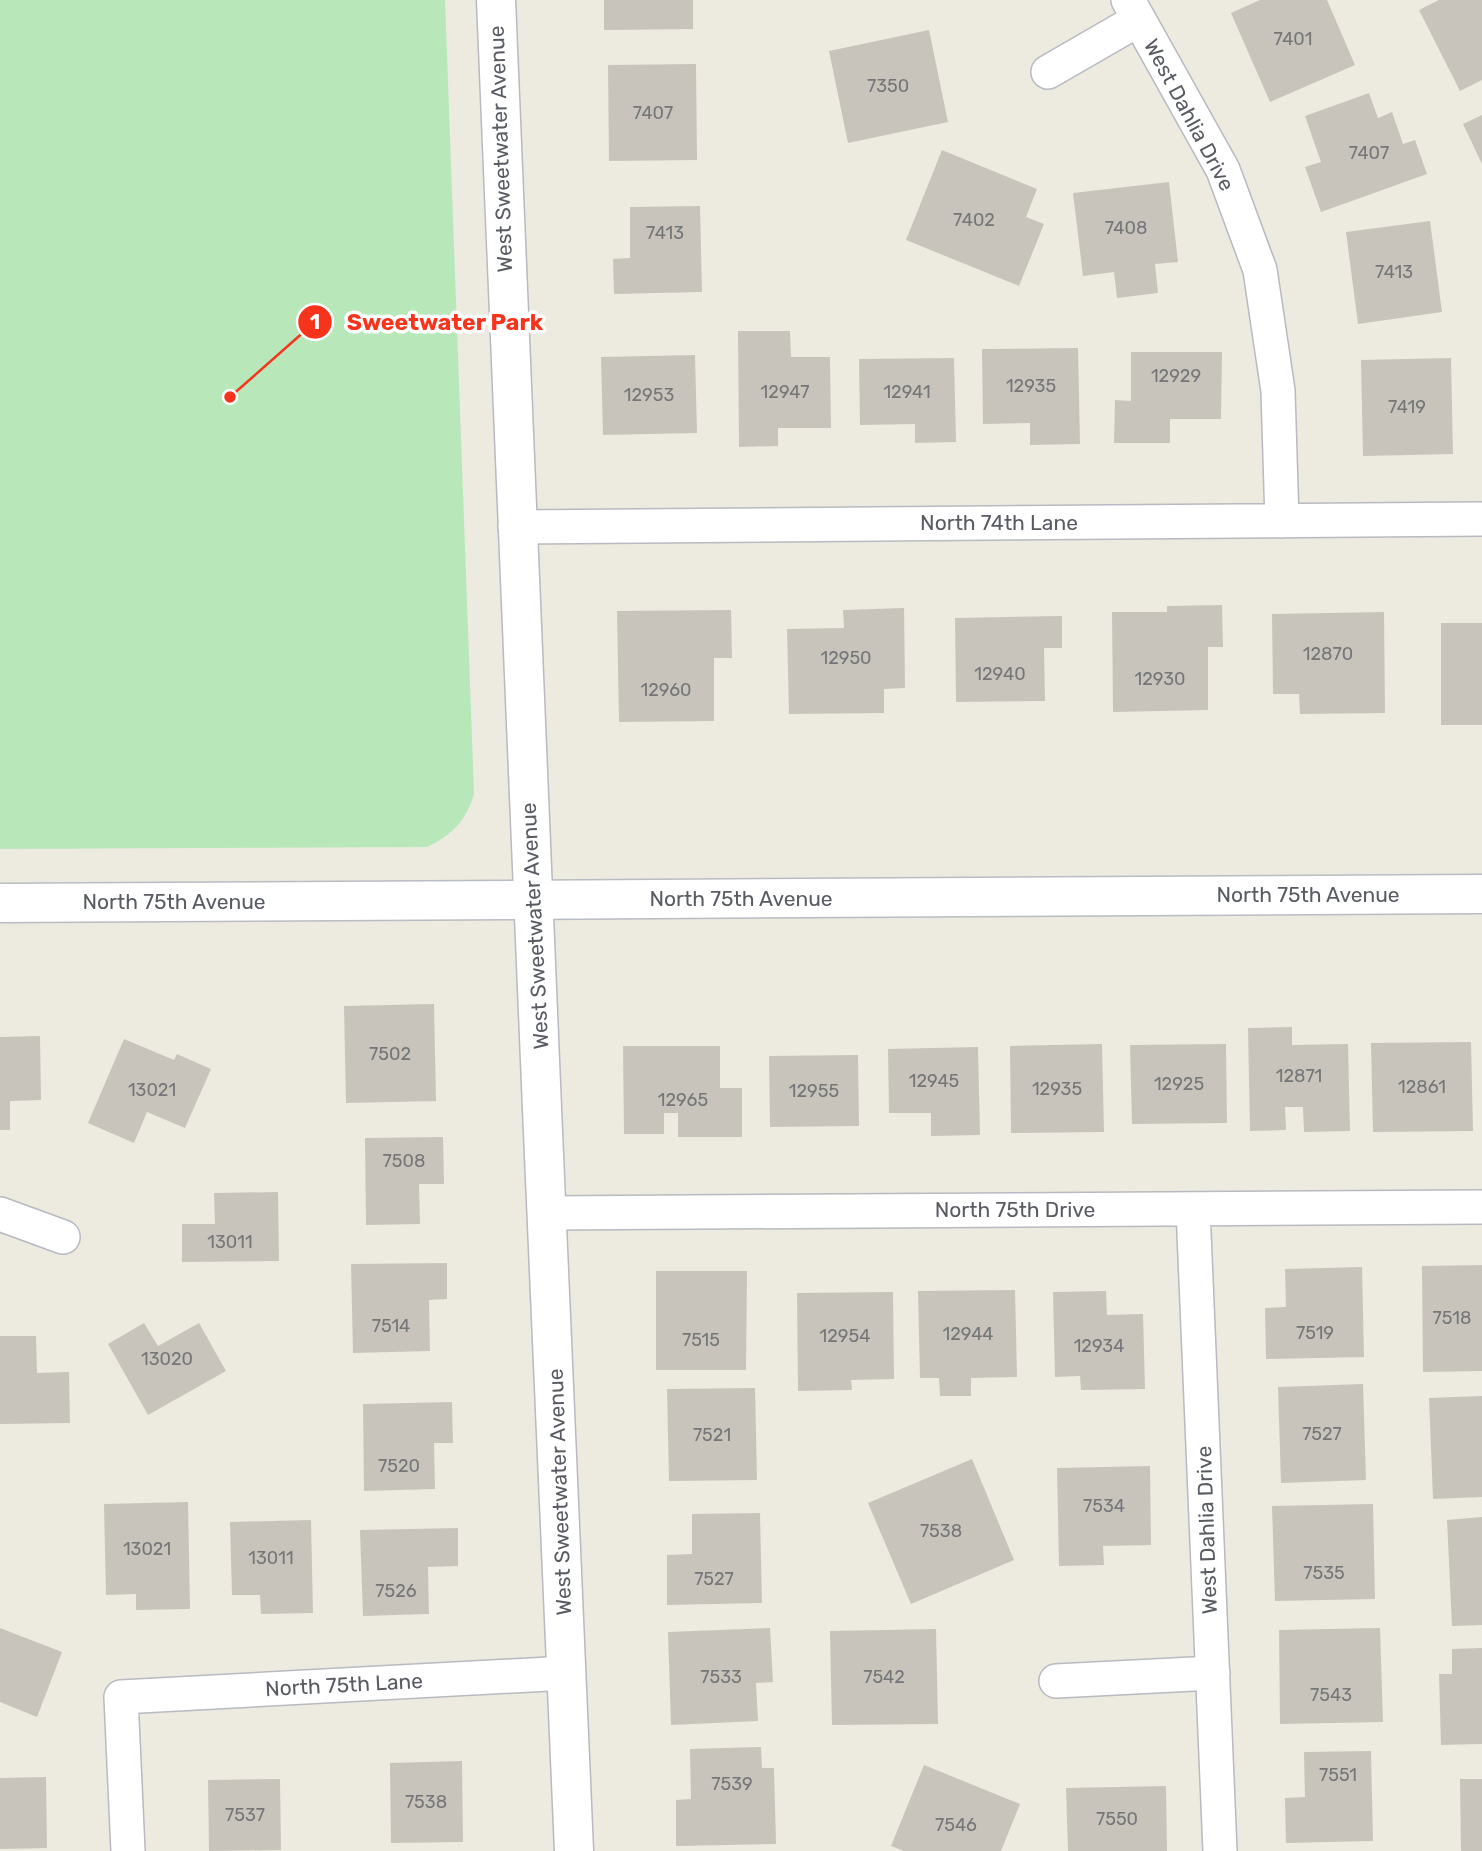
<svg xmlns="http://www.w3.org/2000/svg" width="1482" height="1851" viewBox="0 0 1482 1851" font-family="Rubik,sans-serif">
<rect width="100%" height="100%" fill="#edeadf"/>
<path fill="#b8e7ba" d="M 0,0 L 445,0 L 474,794 C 466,821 452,835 427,847 L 0,849 Z"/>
<path fill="#c8c4bc" d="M 604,0 L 693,0 L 693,29 L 604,30 Z
M 1260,0 L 1327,0 L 1355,65 L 1270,102 L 1231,13 Z
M 1439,0 L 1482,0 L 1482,80 L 1460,91 L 1419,10 Z
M 929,30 L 948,122 L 848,143 L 829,51 Z
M 696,64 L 697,160 L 609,161 L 608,65 Z
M 1369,93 L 1378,118 L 1392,112 L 1403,144 L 1415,140 L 1427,174 L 1321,212 L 1305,167 L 1321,162 L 1305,116 Z
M 1482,115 L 1482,164 L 1463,124 Z
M 942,150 L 1037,189 L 1026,217 L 1044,224 L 1019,286 L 906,240 Z
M 1169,182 L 1178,262 L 1155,264 L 1158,293 L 1117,298 L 1114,272 L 1083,276 L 1073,193 Z
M 700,206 L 702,292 L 614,294 L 613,259 L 630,258 L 630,207 Z
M 1430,221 L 1442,312 L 1358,324 L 1346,232 Z
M 738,331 L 790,331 L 791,357 L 830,357 L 831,428 L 778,428 L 778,446 L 739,447 Z
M 1078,348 L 1080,444 L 1030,445 L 1030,423 L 983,424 L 982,349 Z
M 1131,352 L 1222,352 L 1221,419 L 1170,419 L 1170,443 L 1114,443 L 1115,400 L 1131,401 Z
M 695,355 L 697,433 L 603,435 L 601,357 Z
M 954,358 L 956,442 L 915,443 L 915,424 L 860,425 L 859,359 Z
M 1451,358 L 1453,454 L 1363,456 L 1361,360 Z
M 1222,605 L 1223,647 L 1208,647 L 1208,710 L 1113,712 L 1112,612 L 1167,612 L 1167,606 Z
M 904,608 L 905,688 L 884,689 L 884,713 L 789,714 L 787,629 L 844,628 L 843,610 Z
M 731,610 L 732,658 L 714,658 L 714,721 L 619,722 L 617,611 Z
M 1384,612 L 1385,713 L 1300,714 L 1299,694 L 1273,694 L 1272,614 Z
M 1062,616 L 1062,648 L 1044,648 L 1045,701 L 956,702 L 955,618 Z
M 1441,623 L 1482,623 L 1482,725 L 1441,725 Z
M 434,1004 L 436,1101 L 346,1103 L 344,1006 Z
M 1292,1027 L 1292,1045 L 1348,1044 L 1350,1131 L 1304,1132 L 1303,1107 L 1285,1107 L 1286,1130 L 1250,1131 L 1248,1028 Z
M 40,1036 L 41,1100 L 10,1101 L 10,1130 L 0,1130 L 0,1037 Z
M 124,1039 L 174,1060 L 177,1054 L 211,1069 L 185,1128 L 147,1112 L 134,1143 L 88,1123 Z
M 1471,1042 L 1473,1131 L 1373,1132 L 1371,1043 Z
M 1102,1044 L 1104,1132 L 1011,1133 L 1010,1046 Z
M 1226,1044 L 1227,1123 L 1132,1124 L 1130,1045 Z
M 623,1046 L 720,1046 L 720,1088 L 742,1088 L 742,1137 L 678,1137 L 678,1113 L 664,1113 L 664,1134 L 624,1134 Z
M 978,1047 L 980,1135 L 931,1136 L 931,1113 L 889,1113 L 888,1049 Z
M 858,1055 L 859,1126 L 770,1127 L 769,1056 Z
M 443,1137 L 444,1184 L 419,1184 L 420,1224 L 366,1225 L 365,1138 Z
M 278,1192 L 279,1261 L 182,1262 L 182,1224 L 215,1224 L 214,1193 Z
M 447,1263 L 447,1299 L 429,1300 L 430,1351 L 353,1353 L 351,1264 Z
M 1482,1265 L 1482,1371 L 1423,1372 L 1422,1266 Z
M 1362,1267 L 1364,1357 L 1266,1359 L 1265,1308 L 1286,1307 L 1285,1269 Z
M 656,1271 L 747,1271 L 746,1370 L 656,1370 Z
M 1015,1290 L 1017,1377 L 971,1378 L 971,1396 L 940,1396 L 939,1378 L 920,1378 L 918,1291 Z
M 1106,1291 L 1107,1315 L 1143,1314 L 1145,1389 L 1081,1390 L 1080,1376 L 1055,1377 L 1053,1292 Z
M 893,1292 L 894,1379 L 851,1380 L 852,1390 L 798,1391 L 797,1293 Z
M 144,1323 L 158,1346 L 199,1323 L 226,1371 L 148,1415 L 108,1344 Z
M 0,1336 L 36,1336 L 37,1373 L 69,1372 L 70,1423 L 0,1424 Z
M 1363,1384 L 1366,1480 L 1281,1483 L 1278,1387 Z
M 755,1388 L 757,1480 L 669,1481 L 667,1389 Z
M 1482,1396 L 1482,1497 L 1433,1499 L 1429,1398 Z
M 452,1402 L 453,1443 L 434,1443 L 435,1489 L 364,1491 L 363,1404 Z
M 972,1459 L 1014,1560 L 911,1604 L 868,1503 Z
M 1150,1466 L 1151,1545 L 1103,1546 L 1104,1565 L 1059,1566 L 1057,1468 Z
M 188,1502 L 190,1609 L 136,1610 L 136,1594 L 106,1595 L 104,1504 Z
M 1373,1504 L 1375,1599 L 1275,1601 L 1272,1506 Z
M 760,1513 L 762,1603 L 667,1605 L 667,1555 L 692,1554 L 692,1514 Z
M 1482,1517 L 1482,1625 L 1452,1626 L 1447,1520 Z
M 311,1520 L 313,1613 L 261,1614 L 260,1595 L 232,1595 L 230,1522 Z
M 458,1528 L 458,1566 L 428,1567 L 429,1614 L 363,1616 L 360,1530 Z
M 0,1628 L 62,1652 L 37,1717 L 0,1702 Z
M 770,1628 L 773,1682 L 756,1683 L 758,1721 L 671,1725 L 668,1632 Z
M 1380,1628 L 1383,1722 L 1280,1724 L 1279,1630 Z
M 936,1629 L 938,1724 L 832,1725 L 830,1631 Z
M 1482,1648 L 1482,1744 L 1441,1745 L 1439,1674 L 1452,1674 L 1452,1649 Z
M 761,1747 L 762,1768 L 774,1768 L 776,1844 L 676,1846 L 676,1800 L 691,1799 L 690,1749 Z
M 1371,1751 L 1373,1841 L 1286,1843 L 1285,1798 L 1305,1797 L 1304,1752 Z
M 462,1761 L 463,1842 L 391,1843 L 390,1763 Z
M 924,1765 L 1020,1804 L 1001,1851 L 904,1851 L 891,1846 Z
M 46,1777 L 47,1848 L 0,1849 L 0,1778 Z
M 280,1779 L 281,1850 L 209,1851 L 208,1780 Z
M 1460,1779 L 1482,1779 L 1482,1851 L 1461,1851 Z
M 1166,1786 L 1167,1851 L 1068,1851 L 1066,1788 Z"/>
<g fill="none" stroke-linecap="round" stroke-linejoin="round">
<defs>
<path id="minor" d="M 1128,0 L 1223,170 L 1260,270 L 1278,391 L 1282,521
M 1048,72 L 1138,20
M 515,527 L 1482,519
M 1193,1209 L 1220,1851
M 548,1213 L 1482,1207
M 0,1214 L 63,1237
M 1056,1681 L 1213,1673
M 128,1851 L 121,1697 L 567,1673"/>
<path id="tertiary" d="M 496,0 C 518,617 549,1234 574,1851"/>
<path id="secondary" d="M 0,903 L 1482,894"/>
</defs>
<use href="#minor" stroke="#b7bac0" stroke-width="36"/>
<use href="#tertiary" stroke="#b7bac0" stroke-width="41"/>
<use href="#secondary" stroke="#b8bcc3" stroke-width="41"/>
<use href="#minor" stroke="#fff" stroke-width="33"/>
<use href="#tertiary" stroke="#fff" stroke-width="38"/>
<use href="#secondary" stroke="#fff" stroke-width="38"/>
</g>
<g text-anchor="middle" stroke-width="7" stroke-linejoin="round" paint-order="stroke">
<g font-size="18" fill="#747678">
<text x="1293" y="45">7401</text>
<text x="888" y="92">7350</text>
<text x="653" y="119">7407</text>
<text x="1369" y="159">7407</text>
<text x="974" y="226">7402</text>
<text x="1126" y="234">7408</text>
<text x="665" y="239">7413</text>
<text x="1394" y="278">7413</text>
<text x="1176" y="382">12929</text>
<text x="1031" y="392">12935</text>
<text x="785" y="398">12947</text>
<text x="907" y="398">12941</text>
<text x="649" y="401">12953</text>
<text x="1407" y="413">7419</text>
<text x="1328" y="660">12870</text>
<text x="846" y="664">12950</text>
<text x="1000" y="680">12940</text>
<text x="1160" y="685">12930</text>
<text x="666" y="696">12960</text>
<text x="390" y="1060">7502</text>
<text x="1299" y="1082">12871</text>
<text x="934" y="1087">12945</text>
<text x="1179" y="1090">12925</text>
<text x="1422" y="1093">12861</text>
<text x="1057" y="1095">12935</text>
<text x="152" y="1096">13021</text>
<text x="814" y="1097">12955</text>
<text x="683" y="1106">12965</text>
<text x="404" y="1167">7508</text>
<text x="230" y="1248">13011</text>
<text x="1452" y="1324">7518</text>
<text x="391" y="1332">7514</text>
<text x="1315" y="1339">7519</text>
<text x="968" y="1340">12944</text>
<text x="845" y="1342">12954</text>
<text x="701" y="1346">7515</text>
<text x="1099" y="1352">12934</text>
<text x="167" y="1365">13020</text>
<text x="1322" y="1440">7527</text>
<text x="712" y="1441">7521</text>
<text x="399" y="1472">7520</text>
<text x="1104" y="1512">7534</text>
<text x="941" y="1537">7538</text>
<text x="147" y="1555">13021</text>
<text x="271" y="1564">13011</text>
<text x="1324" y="1579">7535</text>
<text x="714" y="1585">7527</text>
<text x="396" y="1597">7526</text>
<text x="721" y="1683">7533</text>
<text x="884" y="1683">7542</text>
<text x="1331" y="1701">7543</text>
<text x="1338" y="1781">7551</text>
<text x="732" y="1790">7539</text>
<text x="426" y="1808">7538</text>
<text x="245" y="1821">7537</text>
<text x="1117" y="1825">7550</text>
<text x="956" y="1831">7546</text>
</g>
<g font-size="21" fill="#585c62" stroke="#fff">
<text transform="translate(1189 115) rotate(62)" y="7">West Dahlia Drive</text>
<text transform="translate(501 149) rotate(-92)" y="7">West Sweetwater Avenue</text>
<text x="999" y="530">North 74th Lane</text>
<text x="1308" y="902">North 75th Avenue</text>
<text x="741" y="906">North 75th Avenue</text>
<text x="174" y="909">North 75th Avenue</text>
<text transform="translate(535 926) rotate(-93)" y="7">West Sweetwater Avenue</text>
<text x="1015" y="1217">North 75th Drive</text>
<text transform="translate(560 1492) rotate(-92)" y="7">West Sweetwater Avenue</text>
<text transform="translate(1207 1530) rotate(-92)" y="7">West Dahlia Drive</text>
<text transform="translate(344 1685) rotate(-3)" y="7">North 75th Lane</text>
</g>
</g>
<path fill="none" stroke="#f7331b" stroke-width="2.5" d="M230 397L315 322"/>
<g fill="#f7331b" stroke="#fff" stroke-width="2.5">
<circle cx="230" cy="397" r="7"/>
<circle cx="315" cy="322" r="18"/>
</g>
<g font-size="21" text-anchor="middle" font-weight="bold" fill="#fff">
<text x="315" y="329">1</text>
</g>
<g font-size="23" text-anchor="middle" font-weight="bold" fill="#f7331b" stroke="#fff" stroke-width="7" stroke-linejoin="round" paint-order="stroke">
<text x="445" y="330">Sweetwater Park</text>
</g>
</svg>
